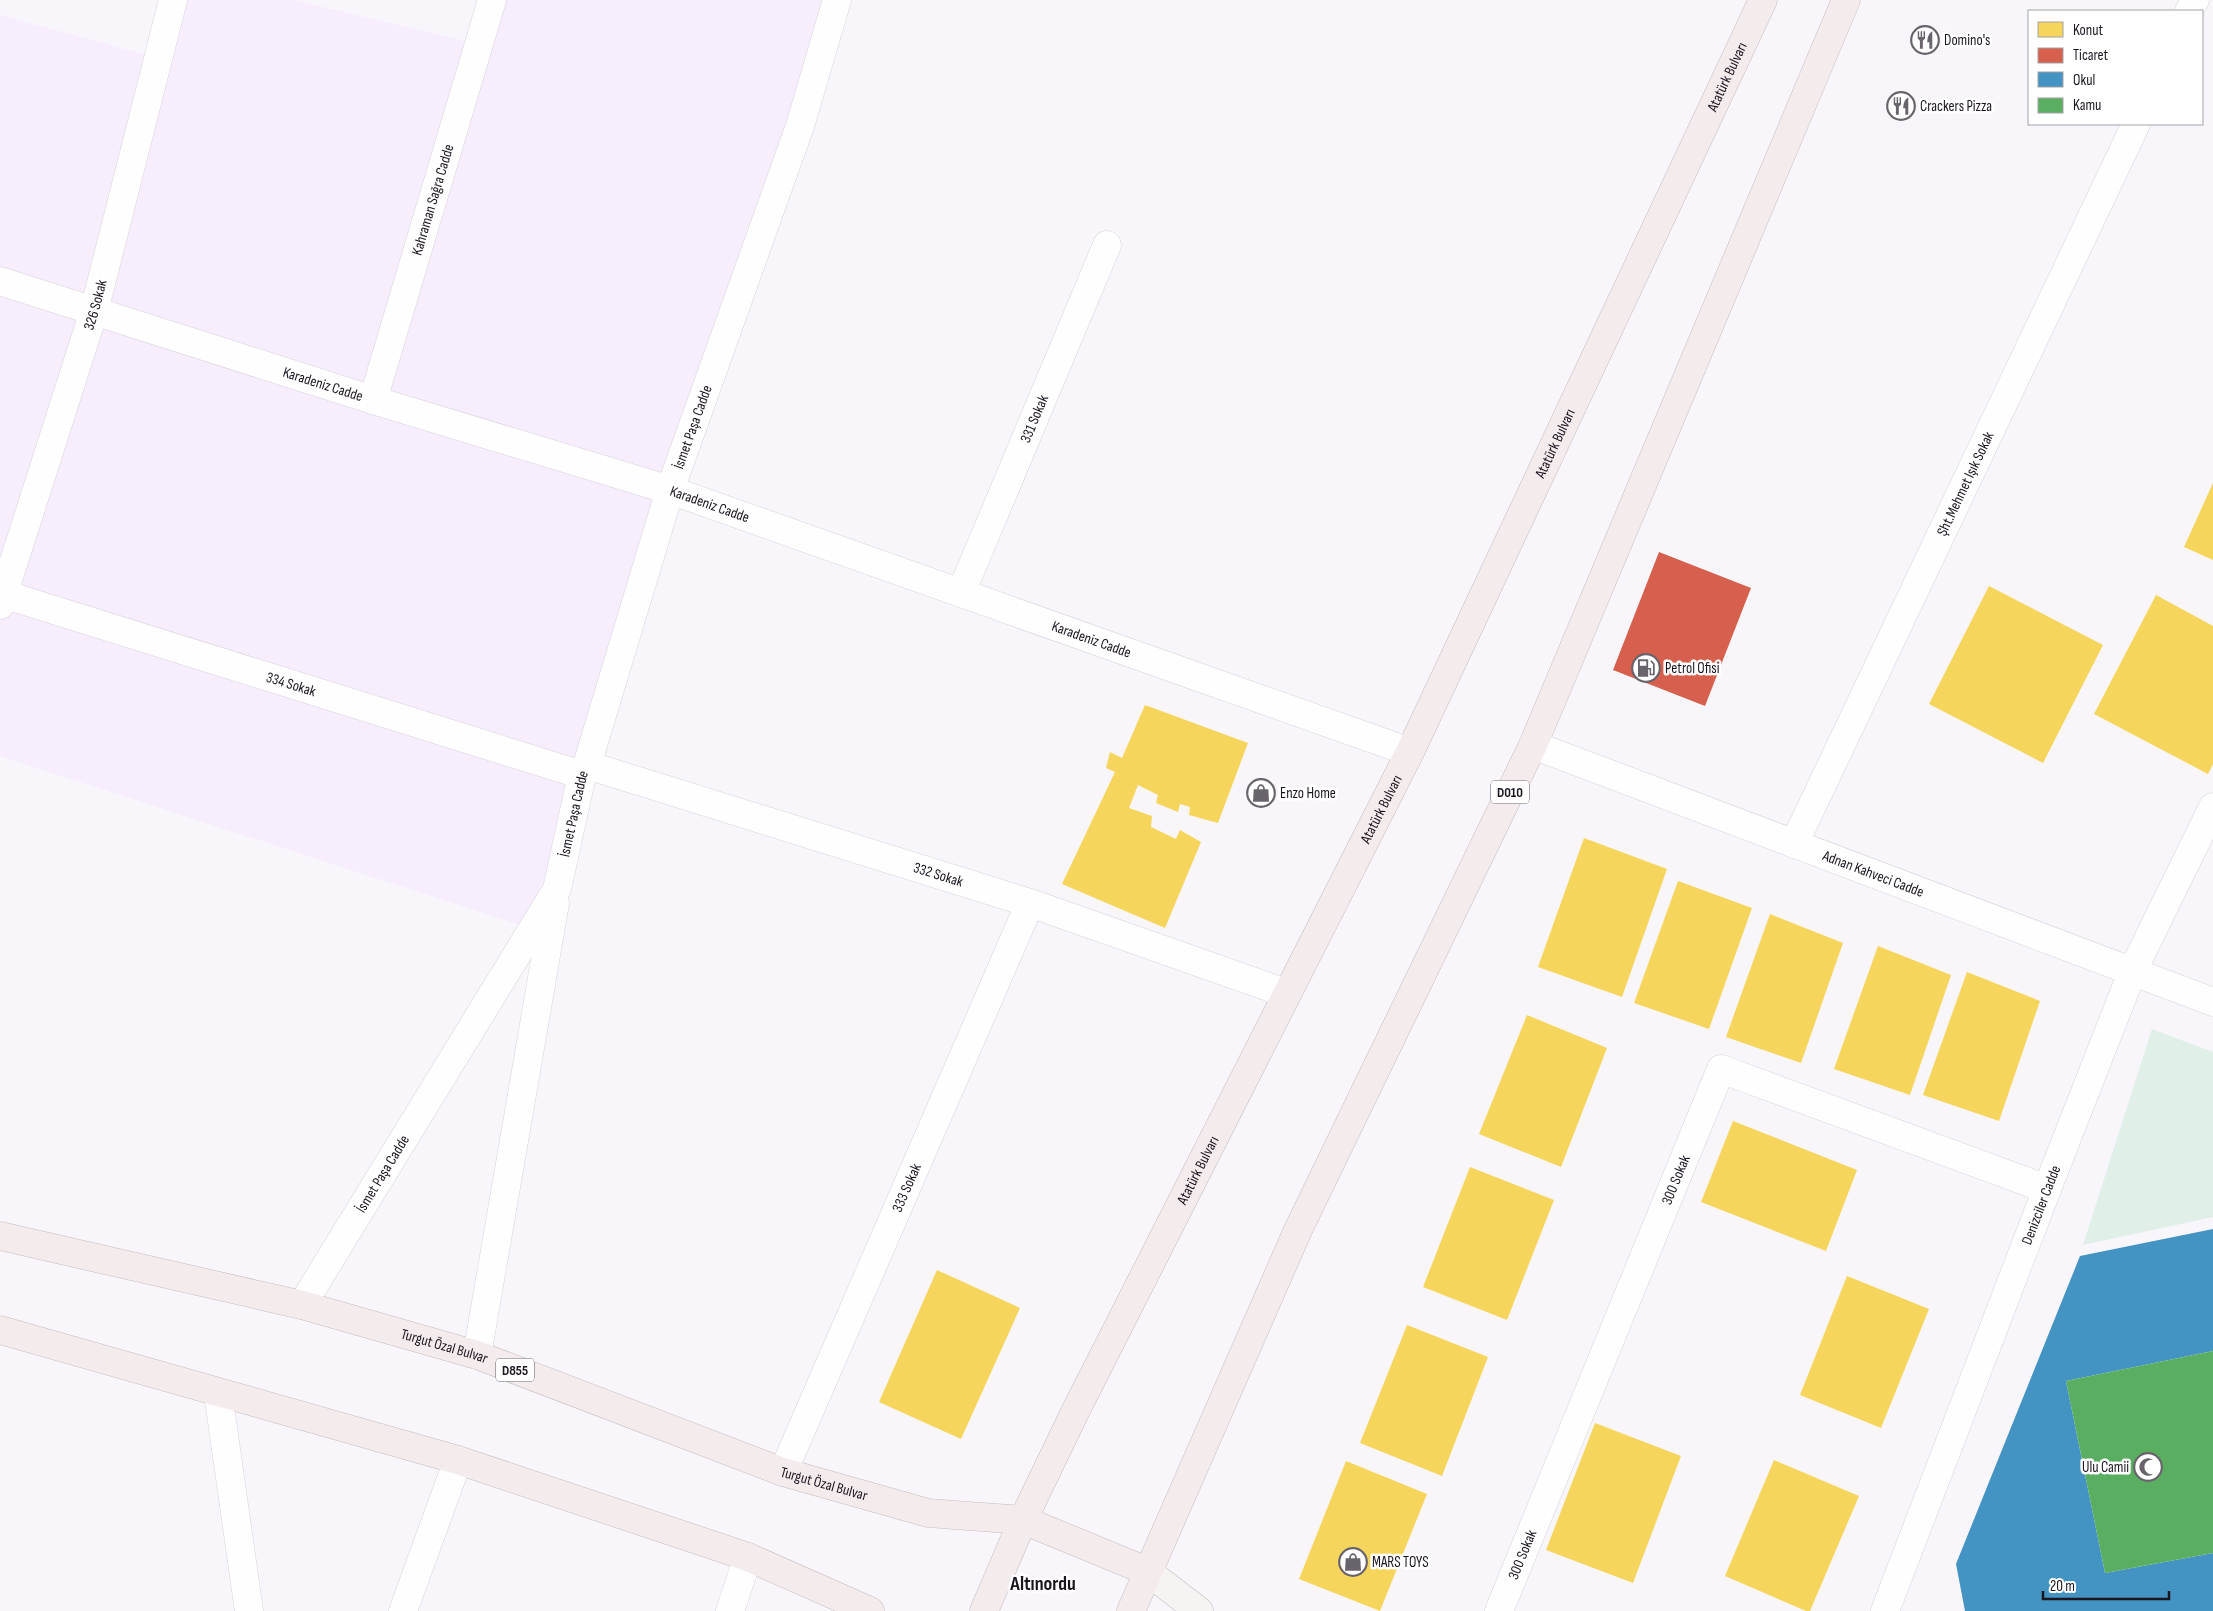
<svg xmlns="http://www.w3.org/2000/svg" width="2213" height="1611" viewBox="0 0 2213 1611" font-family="'Sofia Sans Condensed',sans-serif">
<rect width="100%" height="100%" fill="#f8f6fa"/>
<path fill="#f7eefd" d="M 173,0 L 293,0 L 478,44 L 492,0 L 835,0 L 532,929 L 0,756 L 0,15 L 158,58 Z"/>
<path fill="#e0efe7" d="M 2152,1029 L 2213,1052 L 2213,1217 L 2083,1245 Z"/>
<path fill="#f6d55c" d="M 2213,483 L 2213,560 L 2184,547 Z
M 1989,586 L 2103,645 L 2043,763 L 1929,704 Z
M 2156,595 L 2213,626 L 2213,764 L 2208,774 L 2094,714 Z
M 1145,705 L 1248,743 L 1218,823 L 1189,815 L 1190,807 L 1180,804 L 1178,812 L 1156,803 L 1158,795 L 1138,785 L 1129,808 L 1152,816 L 1151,827 L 1176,839 L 1180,830 L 1201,842 L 1165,928 L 1062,884 L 1115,772 L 1106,768 L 1110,752 L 1122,758 Z
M 1584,838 L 1667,869 L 1622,997 L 1538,967 Z
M 1678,881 L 1752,908 L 1709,1029 L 1634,1003 Z
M 1770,914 L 1843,943 L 1801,1063 L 1726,1037 Z
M 1878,946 L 1951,975 L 1910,1095 L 1834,1069 Z
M 1967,972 L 2040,1001 L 1999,1121 L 1923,1095 Z
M 1527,1015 L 1607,1048 L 1561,1167 L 1479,1134 Z
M 1733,1121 L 1857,1170 L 1826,1251 L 1701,1202 Z
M 1470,1167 L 1554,1200 L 1507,1320 L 1423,1287 Z
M 937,1270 L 1020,1308 L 961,1439 L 879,1402 Z
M 1847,1276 L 1929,1309 L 1881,1428 L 1800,1395 Z
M 1407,1325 L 1488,1357 L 1442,1476 L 1360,1443 Z
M 1595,1423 L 1681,1456 L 1633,1583 L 1546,1550 Z
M 1774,1460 L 1859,1496 L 1810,1611 L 1806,1611 L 1725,1576 Z
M 1346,1461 L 1427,1494 L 1380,1611 L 1299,1579 Z"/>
<path fill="#d6604d" d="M 1659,552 L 1751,588 L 1705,706 L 1613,670 Z"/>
<path fill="#4393c3" d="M 2213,1229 L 2213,1351 L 2066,1381 L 2105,1573 L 2213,1553 L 2213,1611 L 1965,1611 L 1956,1564 L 2080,1256 Z"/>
<path fill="#5aae61" d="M 2213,1351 L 2213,1553 L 2105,1573 L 2066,1381 Z"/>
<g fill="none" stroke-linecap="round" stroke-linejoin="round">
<defs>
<g id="minor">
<path d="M 2189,11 L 2195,0"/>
<path id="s1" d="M 0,281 L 373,400 L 670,490 L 1410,752"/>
<path id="s2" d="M 373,400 L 492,0"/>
<path id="s3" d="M 0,593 L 582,775"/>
<path id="s4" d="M 961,593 L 1107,245"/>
<path id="s5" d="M 0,605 L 94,311 L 173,0"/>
<path id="s6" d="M 1533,745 L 2213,1002"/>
<path id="s7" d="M 587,765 L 1030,903 L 1286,993"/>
<path id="s8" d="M 1794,844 L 2136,124"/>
<path id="s9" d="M 302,1305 L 557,889 L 582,775 L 587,765 L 670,490 L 800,126 L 837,0"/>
<path d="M 477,1355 L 555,903"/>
<path d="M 218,1393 L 249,1611"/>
<path id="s10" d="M 783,1472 L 1030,903"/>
<path d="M 403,1611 L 458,1460"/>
<path d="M 730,1611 L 748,1557"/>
<path id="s11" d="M 1499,1611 L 1721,1069 L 2047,1189"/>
<path id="s12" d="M 1885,1611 L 2047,1189 L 2133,970 L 2213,807"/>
</g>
<path id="major" d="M 1147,1571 L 1199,1611"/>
<g id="highway">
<path id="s13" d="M 0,1236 L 302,1305 L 477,1355 L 783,1472 L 928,1513 L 1023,1520 L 1147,1571"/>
<path d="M 0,1330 L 458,1460 L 748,1557 L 870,1611"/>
<path id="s14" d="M 984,1611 L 1023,1520 L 1075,1412 L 1410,752 L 1763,0"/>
<path d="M 1131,1611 L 1298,1230 L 1533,745 L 1846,0"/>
</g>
</defs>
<use href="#minor" stroke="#d7d2da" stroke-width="29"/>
<use href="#major" stroke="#c5bcbe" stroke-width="29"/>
<use href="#highway" stroke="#c5bcbe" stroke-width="29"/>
<use href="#minor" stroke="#fefefe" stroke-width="28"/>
<use href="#major" stroke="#f7f3f3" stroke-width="28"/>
<use href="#highway" stroke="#f3ebec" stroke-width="28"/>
</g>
<defs>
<symbol id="restaurant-ring" viewBox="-11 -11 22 22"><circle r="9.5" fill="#fff" stroke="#69646c" stroke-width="1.5"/><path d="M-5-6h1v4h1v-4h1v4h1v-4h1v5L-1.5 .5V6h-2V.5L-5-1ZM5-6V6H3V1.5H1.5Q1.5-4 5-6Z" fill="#69646c"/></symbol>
<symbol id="fuel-ring" viewBox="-11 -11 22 22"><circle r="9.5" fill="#fff" stroke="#69646c" stroke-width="1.5"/><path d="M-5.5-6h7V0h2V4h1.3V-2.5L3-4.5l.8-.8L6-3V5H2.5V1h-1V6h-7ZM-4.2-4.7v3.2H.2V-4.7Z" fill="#69646c"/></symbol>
<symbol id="shop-ring" viewBox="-11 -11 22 22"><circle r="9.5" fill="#fff" stroke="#69646c" stroke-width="1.5"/><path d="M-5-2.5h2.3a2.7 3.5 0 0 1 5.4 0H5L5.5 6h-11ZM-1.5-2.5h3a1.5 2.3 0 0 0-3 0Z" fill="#69646c"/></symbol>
<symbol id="mosque-ring" viewBox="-11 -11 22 22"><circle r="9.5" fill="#fff" stroke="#69646c" stroke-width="1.5"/><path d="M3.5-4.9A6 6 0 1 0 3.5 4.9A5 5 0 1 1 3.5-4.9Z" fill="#69646c"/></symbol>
</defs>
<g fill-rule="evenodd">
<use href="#restaurant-ring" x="1909" y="24" width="32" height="32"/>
<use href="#restaurant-ring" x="1885" y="90" width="32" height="32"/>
<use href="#fuel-ring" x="1630" y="652" width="32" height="32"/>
<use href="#shop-ring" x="1245" y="777" width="32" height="32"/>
<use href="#mosque-ring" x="2132" y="1451" width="32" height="32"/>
<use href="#shop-ring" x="1337" y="1546" width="32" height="32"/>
</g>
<g text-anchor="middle" stroke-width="5" stroke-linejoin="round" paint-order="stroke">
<g fill="#fff" stroke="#605b63" stroke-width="1">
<rect x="1491" y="780.5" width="38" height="23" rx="4"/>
<rect x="496" y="1358.5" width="38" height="23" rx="4"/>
</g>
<g font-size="14" font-weight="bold" fill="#1c1520">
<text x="1510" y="797">D010</text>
<text x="515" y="1375">D855</text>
</g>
<g font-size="15" fill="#1c1520" stroke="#fff" text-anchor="start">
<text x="1944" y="45">Domino's</text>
<text x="1920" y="111">Crackers Pizza</text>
<text x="1665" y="673">Petrol Ofisi</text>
<text x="1280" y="798">Enzo Home</text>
<text x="2129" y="1472" text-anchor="end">Ulu Camii</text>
<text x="1372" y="1567">MARS TOYS</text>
</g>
<g font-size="15" fill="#1c1520" stroke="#fff">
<text dy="5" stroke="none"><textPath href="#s14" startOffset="1705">Atatürk Bulvarı</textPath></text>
<text dy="5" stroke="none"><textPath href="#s2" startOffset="209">Kahraman Sağra Cadde</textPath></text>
<text dy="5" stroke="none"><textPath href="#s5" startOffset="315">326 Sokak</textPath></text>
<text dy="5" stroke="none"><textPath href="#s1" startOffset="339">Karadeniz Cadde</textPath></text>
<text dy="5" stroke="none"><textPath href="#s4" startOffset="189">331 Sokak</textPath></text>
<text dy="5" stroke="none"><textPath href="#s9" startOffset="970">İsmet Paşa Cadde</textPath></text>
<text dy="5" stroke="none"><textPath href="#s14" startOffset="1300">Atatürk Bulvarı</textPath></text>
<text dy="5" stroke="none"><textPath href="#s8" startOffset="399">Şht.Mehmet lşık Sokak</textPath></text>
<text dy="5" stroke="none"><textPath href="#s1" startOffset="744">Karadeniz Cadde</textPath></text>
<text dy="5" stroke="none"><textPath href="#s1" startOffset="1149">Karadeniz Cadde</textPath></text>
<text dy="5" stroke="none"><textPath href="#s3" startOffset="305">334 Sokak</textPath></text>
<text dy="5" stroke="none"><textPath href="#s14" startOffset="895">Atatürk Bulvarı</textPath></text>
<text dy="5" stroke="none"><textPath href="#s9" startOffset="565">İsmet Paşa Cadde</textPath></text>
<text dy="5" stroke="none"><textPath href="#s6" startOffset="364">Adnan Kahveci Cadde</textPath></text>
<text dy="5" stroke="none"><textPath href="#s7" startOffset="368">332 Sokak</textPath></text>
<text dy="5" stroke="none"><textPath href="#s14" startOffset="490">Atatürk Bulvarı</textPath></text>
<text dy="5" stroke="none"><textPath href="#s9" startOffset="154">İsmet Paşa Cadde</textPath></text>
<text dy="5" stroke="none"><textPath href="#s11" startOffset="466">300 Sokak</textPath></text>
<text dy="5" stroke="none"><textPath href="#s10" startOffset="310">333 Sokak</textPath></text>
<text dy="5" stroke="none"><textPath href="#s12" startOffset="435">Denizciler Cadde</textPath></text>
<text dy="5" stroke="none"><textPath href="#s13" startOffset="458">Turgut Özal Bulvar</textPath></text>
<text dy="5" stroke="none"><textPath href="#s13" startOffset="862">Turgut Özal Bulvar</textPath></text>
<text dy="5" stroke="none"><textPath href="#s11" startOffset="61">300 Sokak</textPath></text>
</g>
<g font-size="20" font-weight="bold" fill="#1c1520" stroke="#fff">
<text x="1043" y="1590">Altınordu</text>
</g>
</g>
<rect x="2028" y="10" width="175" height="115" fill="#ffffff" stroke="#a4a1a6"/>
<rect x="2038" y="22" width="25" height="15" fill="#f6d55c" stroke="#a4a1a6"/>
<text x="2073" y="35" font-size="15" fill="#1c1520">Konut</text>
<rect x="2038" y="48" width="25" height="15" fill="#d6604d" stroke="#a4a1a6"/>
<text x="2073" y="60" font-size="15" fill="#1c1520">Ticaret</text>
<rect x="2038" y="72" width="25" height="15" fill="#4393c3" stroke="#a4a1a6"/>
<text x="2073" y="85" font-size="15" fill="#1c1520">Okul</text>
<rect x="2038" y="98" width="25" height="15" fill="#5aae61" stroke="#a4a1a6"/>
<text x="2073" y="110" font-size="15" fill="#1c1520">Kamu</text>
<path d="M2043 1591v8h126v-8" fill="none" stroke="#1c1520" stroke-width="2.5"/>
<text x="2050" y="1591" font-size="15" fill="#1c1520" stroke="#ffffff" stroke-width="4" paint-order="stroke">20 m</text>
</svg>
